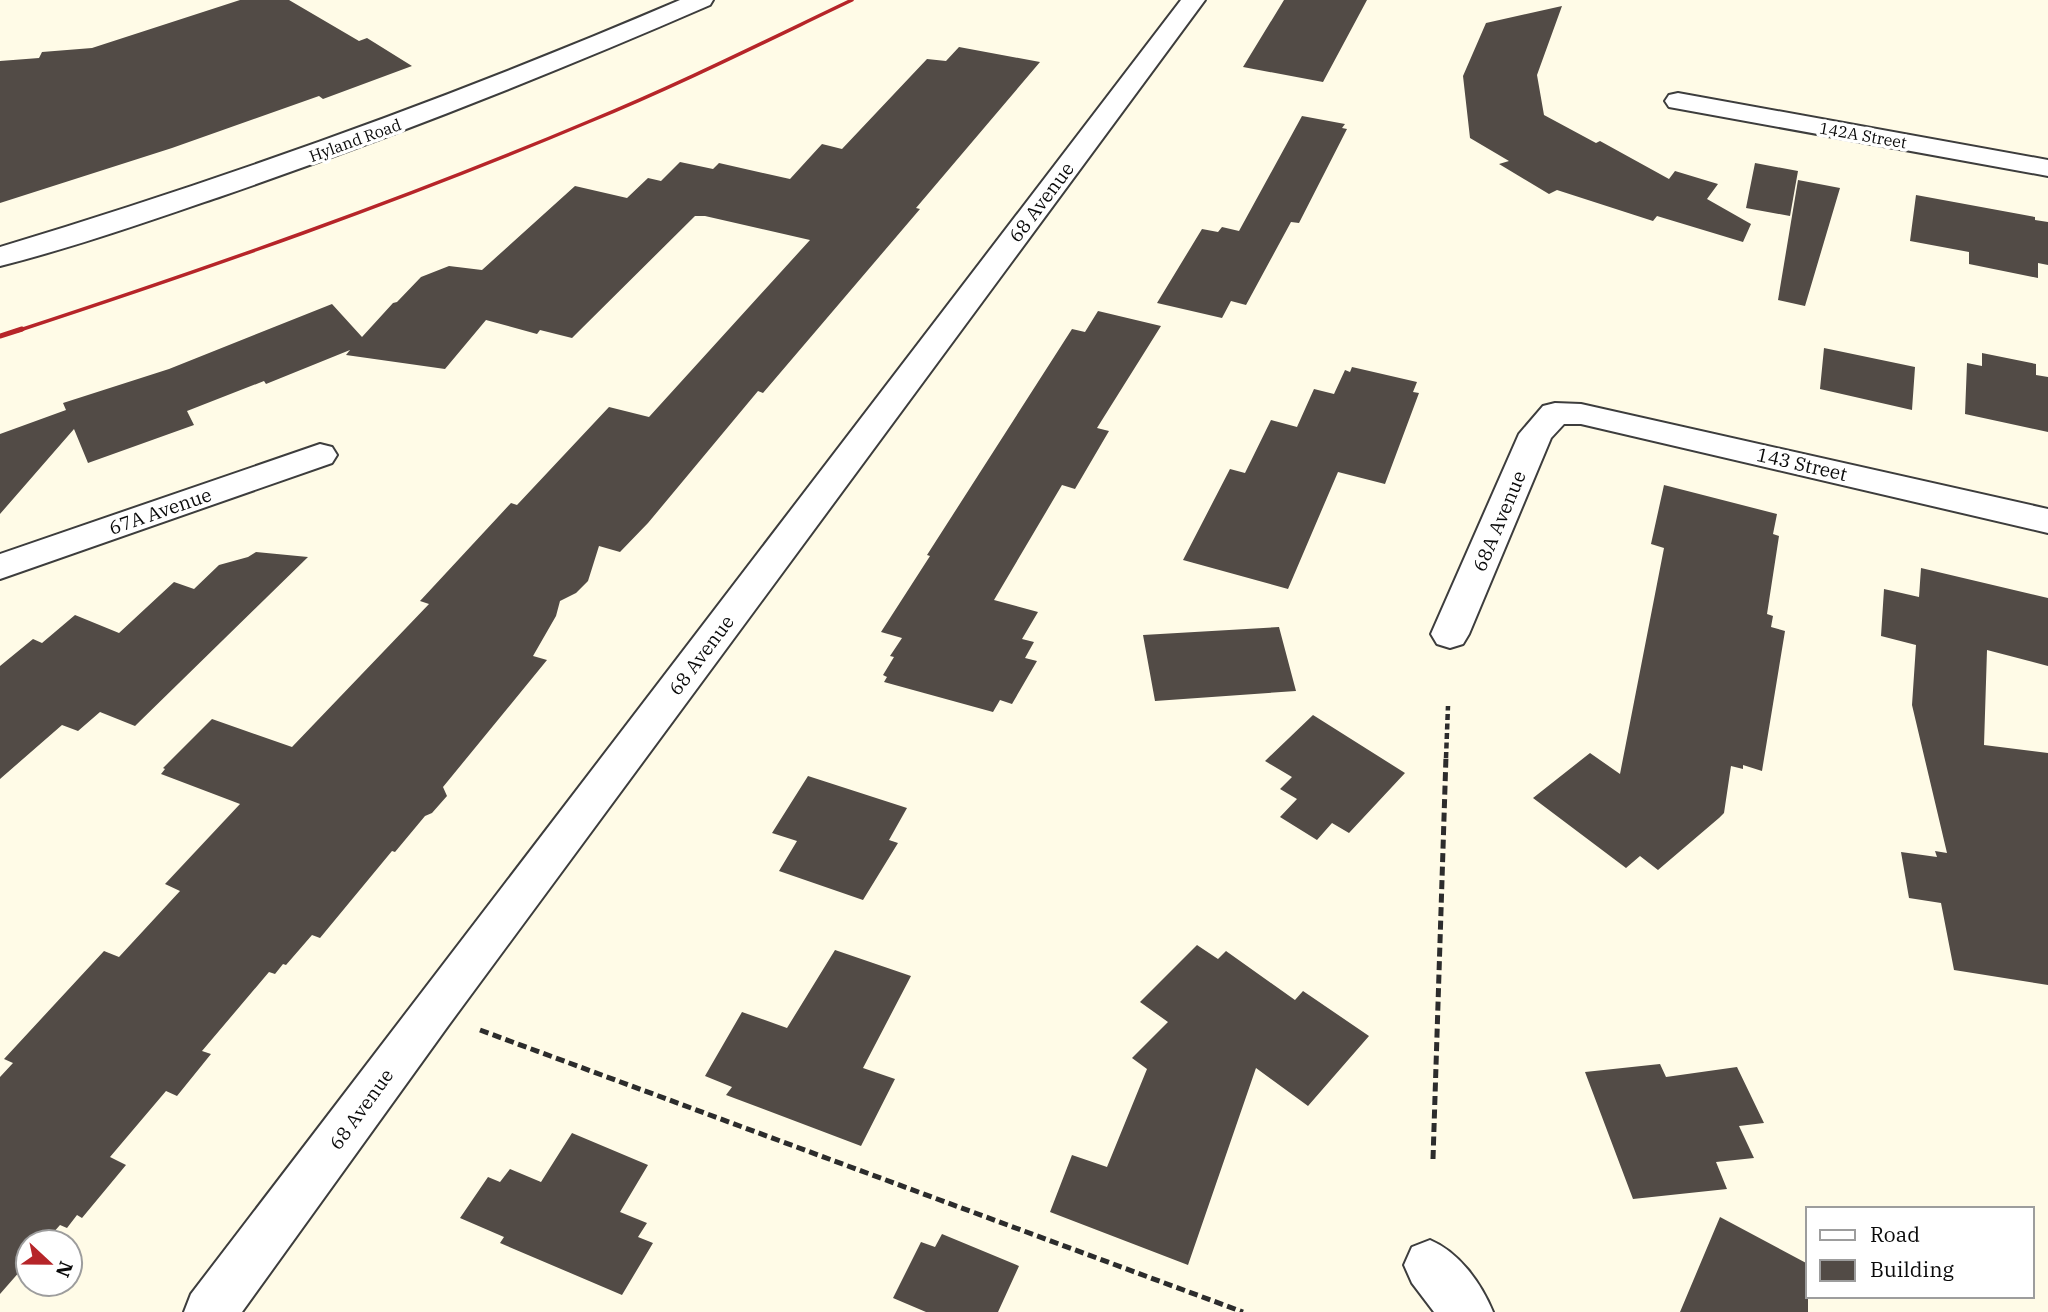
<svg xmlns="http://www.w3.org/2000/svg" width="2048" height="1312" viewBox="0 0 2048 1312" font-family="'IBM Plex Serif',serif">
<rect width="100%" height="100%" fill="#fffbe7"/>
<path fill="#524b46" d="M 240,0 L 289,0 L 359,41 L 367,38 L 412,66 L 323,99 L 319,96 L 172,148 L 0,203 L 0,61 L 39,58 L 42,52 L 92,48 Z
M 1284,0 L 1367,0 L 1323,82 L 1243,67 Z
M 1562,6 L 1537,75 L 1544,115 L 1596,143 L 1600,141 L 1669,179 L 1675,171 L 1718,184 L 1707,199 L 1751,224 L 1743,242 L 1657,216 L 1653,221 L 1557,190 L 1549,194 L 1499,164 L 1509,161 L 1470,138 L 1463,76 L 1486,23 Z
M 959,47 L 1040,62 L 916,208 L 920,209 L 763,393 L 758,391 L 648,523 L 620,552 L 599,546 L 588,581 L 576,593 L 560,601 L 556,616 L 533,656 L 547,660 L 443,787 L 447,796 L 432,813 L 425,816 L 395,852 L 392,851 L 320,938 L 312,935 L 286,965 L 283,964 L 275,974 L 269,972 L 202,1051 L 211,1054 L 177,1096 L 166,1091 L 110,1157 L 126,1165 L 82,1218 L 77,1215 L 67,1228 L 60,1225 L 45,1242 L 28,1242 L 28,1262 L 0,1294 L 0,1077 L 13,1063 L 4,1059 L 104,951 L 119,957 L 180,891 L 165,884 L 240,804 L 161,774 L 165,769 L 163,768 L 212,719 L 292,747 L 429,604 L 420,601 L 511,503 L 517,505 L 609,407 L 649,417 L 810,240 L 705,216 L 695,216 L 572,338 L 540,330 L 537,334 L 486,320 L 445,369 L 346,355 L 350,350 L 266,384 L 264,381 L 187,411 L 194,425 L 88,463 L 74,429 L 0,514 L 0,434 L 66,410 L 63,403 L 169,369 L 332,304 L 362,337 L 393,303 L 397,302 L 421,277 L 449,266 L 482,270 L 575,186 L 627,198 L 648,178 L 661,181 L 680,162 L 713,169 L 719,163 L 790,179 L 822,144 L 842,149 L 927,59 L 946,61 Z
M 1302,116 L 1345,124 L 1342,128 L 1347,129 L 1299,223 L 1291,222 L 1246,305 L 1231,301 L 1222,318 L 1157,303 L 1202,229 L 1218,232 L 1222,227 L 1239,231 Z
M 1755,163 L 1798,171 L 1790,216 L 1746,208 Z
M 1798,180 L 1840,188 L 1805,306 L 1778,300 Z
M 1916,195 L 2035,217 L 2035,220 L 2048,222 L 2048,265 L 2038,263 L 2038,278 L 1969,264 L 1969,252 L 1910,241 Z
M 1098,311 L 1161,326 L 1097,428 L 1109,431 L 1075,489 L 1062,485 L 994,600 L 1038,612 L 1022,639 L 1034,642 L 1025,658 L 1037,661 L 1012,704 L 1000,700 L 993,712 L 884,682 L 887,677 L 883,675 L 894,657 L 890,656 L 902,638 L 881,632 L 930,556 L 927,555 L 1072,329 L 1085,332 Z
M 1824,348 L 1915,367 L 1912,410 L 1820,389 Z
M 1982,353 L 2036,364 L 2036,375 L 2048,377 L 2048,432 L 1965,414 L 1967,363 L 1982,366 Z
M 1352,367 L 1417,382 L 1413,392 L 1419,393 L 1385,484 L 1338,472 L 1288,589 L 1183,560 L 1230,469 L 1245,473 L 1271,420 L 1297,427 L 1314,389 L 1334,394 L 1345,370 L 1350,372 Z
M 1664,485 L 1777,514 L 1773,534 L 1779,536 L 1767,614 L 1773,616 L 1771,627 L 1785,631 L 1762,771 L 1743,765 L 1743,769 L 1731,766 L 1724,813 L 1719,818 L 1658,870 L 1640,856 L 1626,868 L 1533,798 L 1590,753 L 1620,774 L 1664,548 L 1651,544 Z
M 256,552 L 308,557 L 135,726 L 100,712 L 78,731 L 62,725 L 0,779 L 0,666 L 33,639 L 42,643 L 75,615 L 119,633 L 174,582 L 194,589 L 219,565 L 248,557 Z
M 1921,568 L 2048,598 L 2048,666 L 1987,650 L 1984,745 L 2048,753 L 2048,985 L 1954,970 L 1941,903 L 1909,898 L 1901,852 L 1937,857 L 1935,851 L 1947,853 L 1912,705 L 1916,645 L 1881,636 L 1884,589 L 1919,597 Z
M 1279,627 L 1296,691 L 1155,701 L 1143,635 Z
M 1313,715 L 1405,773 L 1349,833 L 1332,823 L 1317,840 L 1280,817 L 1297,799 L 1280,789 L 1292,777 L 1265,761 Z
M 808,776 L 907,808 L 889,840 L 898,843 L 863,900 L 779,871 L 797,841 L 772,833 Z
M 1197,945 L 1218,959 L 1226,951 L 1295,1000 L 1303,991 L 1369,1036 L 1308,1106 L 1256,1068 L 1188,1265 L 1050,1212 L 1072,1155 L 1107,1167 L 1147,1069 L 1132,1058 L 1168,1022 L 1140,1002 Z
M 835,950 L 911,976 L 863,1068 L 895,1079 L 861,1146 L 726,1095 L 732,1087 L 705,1076 L 742,1012 L 787,1028 Z
M 1660,1064 L 1666,1077 L 1737,1067 L 1764,1123 L 1739,1126 L 1754,1158 L 1716,1162 L 1727,1189 L 1633,1199 L 1585,1072 Z
M 572,1133 L 648,1165 L 620,1212 L 647,1223 L 638,1237 L 653,1243 L 622,1295 L 500,1243 L 504,1237 L 460,1218 L 488,1177 L 500,1182 L 510,1169 L 541,1182 Z
M 1720,1217 L 1808,1264 L 1808,1312 L 1680,1312 Z
M 942,1234 L 1019,1266 L 998,1312 L 926,1312 L 893,1298 L 921,1242 L 935,1247 Z"/>
<g fill="none" stroke-linecap="round" stroke-linejoin="round">
<defs>
<path id="minor" d="M 1678,93 L 2048,160 L 2048,176 L 1669,107 L 1665,101 L 1669,95 Z
M 1555,403 L 1581,404 L 2048,509 L 2048,533 L 1581,424 L 1564,424 L 1551,438 L 1469,634 L 1463,644 L 1450,648 L 1437,644 L 1431,634 L 1519,434 L 1543,406 Z
M 320,444 L 332,447 L 337,455 L 332,463 L 0,579 L 0,554 Z
M 1430,1240 C 1459,1252 1481,1283 1493,1312 L 1434,1312 L 1412,1283 L 1404,1265 L 1412,1247 Z"/>
<path id="tertiary" d="M 680,0 L 713,0 L 710,5 C 549,75 387,139 222,196 C 149,221 75,247 0,266 L 0,247 C 232,177 458,95 680,0 Z
M 1181,0 L 1205,0 L 448,1026 L 242,1312 L 184,1312 L 191,1294 Z"/>
</defs>
<use href="#minor" stroke="#3d3d3d" stroke-width="4"/>
<use href="#tertiary" stroke="#3d3d3d" stroke-width="4"/>
<path stroke="#2c2c2c" stroke-width="4.5" stroke-dasharray="6 3.5" stroke-linecap="butt" d="M 1446,758 L 1448,706"/>
<path stroke="#2c2c2c" stroke-width="5" stroke-dasharray="9 4.5" stroke-linecap="butt" d="M 480,1030 L 1243,1312
M 1433,1159 L 1446,756"/>
<use href="#minor" fill="#fff" fill-rule="evenodd"/>
<use href="#tertiary" fill="#fff" fill-rule="evenodd"/>
<path stroke="#b62529" stroke-width="3.5" d="M 17,331 C 209,268 401,201 588,122 C 678,85 764,42 852,0"/>
<path stroke="#b62529" stroke-width="5" d="M 0,336 L 22,329"/>
</g>
<g text-anchor="middle" stroke-width="7" stroke-linejoin="round" paint-order="stroke">
<g font-size="16" fill="#0a0a0a" stroke="#fff">
<text transform="translate(1863 135) rotate(10)" y="6">142A Street</text>
<text transform="translate(355 140) rotate(-20)" y="6">Hyland Road</text>
</g>
<g font-size="19" fill="#0a0a0a" stroke="#fff">
<text transform="translate(1041 202) rotate(-53)" y="7">68 Avenue</text>
<text transform="translate(1802 464) rotate(13)" y="7">143 Street</text>
<text transform="translate(160 511) rotate(-19)" y="7">67A Avenue</text>
<text transform="translate(1499 521) rotate(-67)" y="7">68A Avenue</text>
<text transform="translate(701 655) rotate(-53)" y="7">68 Avenue</text>
<text transform="translate(361 1109) rotate(-54)" y="7">68 Avenue</text>
</g>
</g>
<rect x="1806" y="1207" width="228" height="91" fill="#ffffff" stroke="#9d9d9d" stroke-width="2"/>
<rect x="1820" y="1230" width="35" height="10" fill="#ffffff" stroke="#9d9d9d" stroke-width="2"/>
<text x="1870" y="1242" font-size="21" fill="#0a0a0a">Road</text>
<rect x="1820" y="1260" width="35" height="21" fill="#524b46" stroke="#9d9d9d" stroke-width="2"/>
<text x="1870" y="1277" font-size="21" fill="#0a0a0a">Building</text>
<g transform="translate(49 1263) rotate(112)"><circle r="33" fill="#ffffff" stroke="#9d9d9d" stroke-width="2"/>
<path d="M0-5L12 26L0 18L-12 26Z" fill="#b62529"/>
<text y="-10" font-size="19" font-weight="bold" text-anchor="middle" fill="#0a0a0a">N</text>
</g>
</svg>
